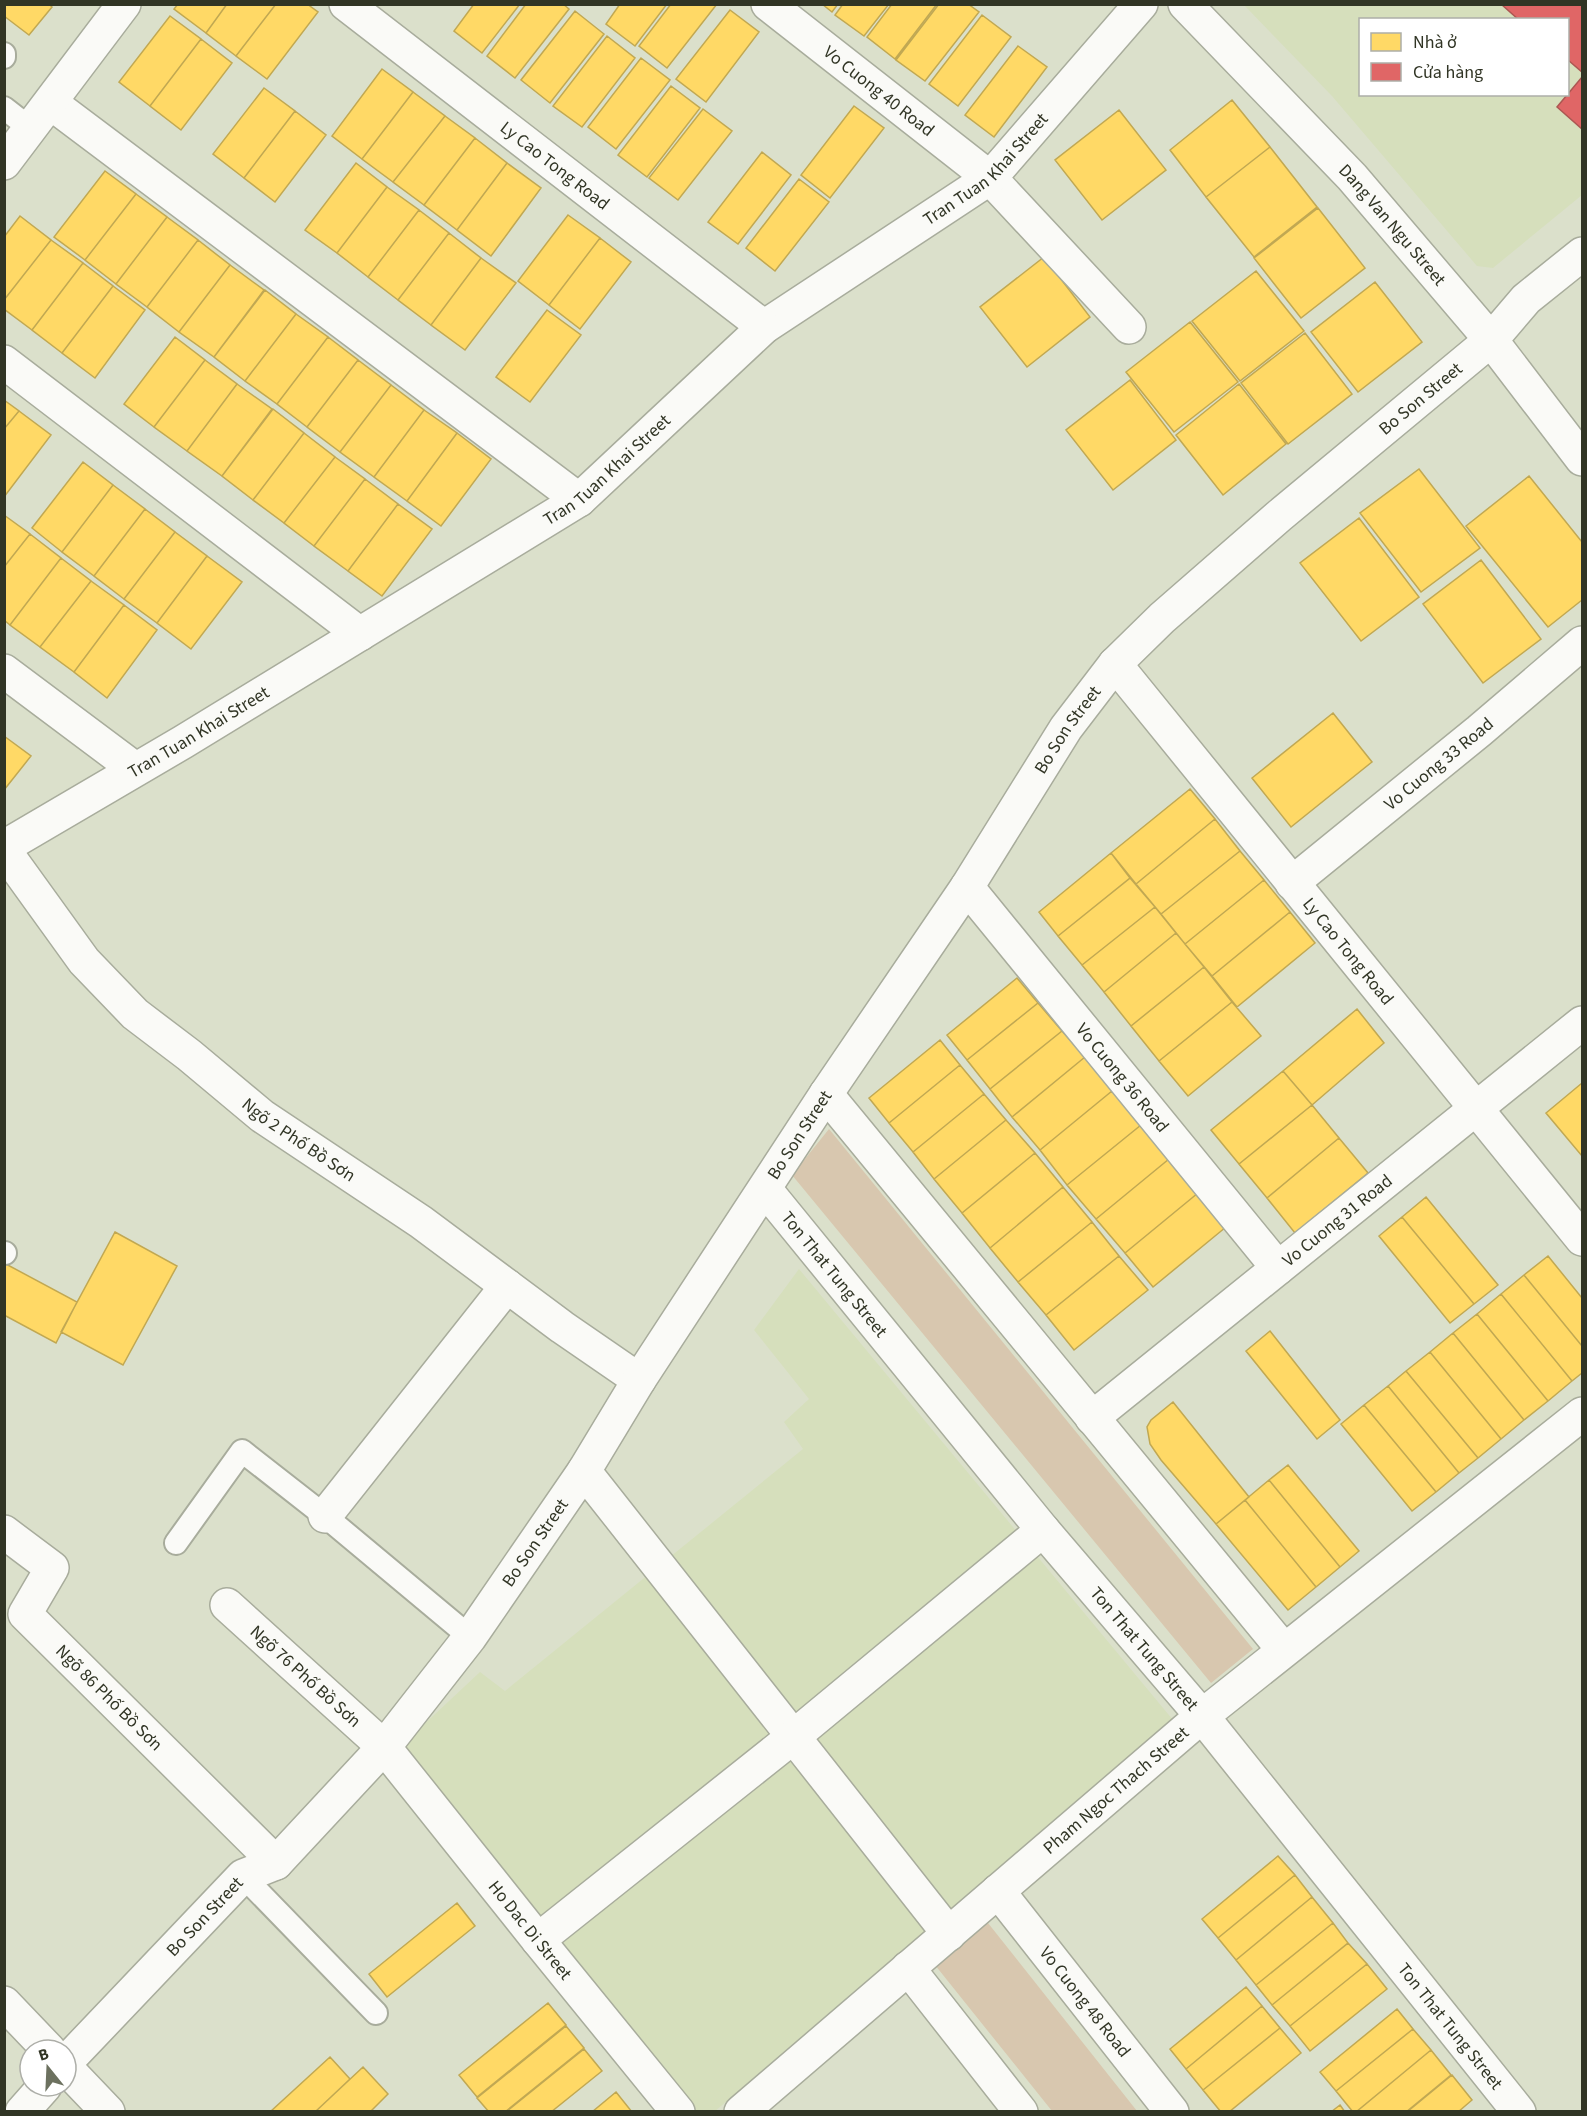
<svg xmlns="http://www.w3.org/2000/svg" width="1587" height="2116" viewBox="0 0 1587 2116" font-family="'Source Sans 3',sans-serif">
<rect width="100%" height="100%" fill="#dbe0cb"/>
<path fill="#d6dfbc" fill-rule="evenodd" d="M 1244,5 L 1582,5 L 1582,195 L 1493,268 L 1477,266 L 1332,96 ZM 1360,20 L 1568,20 L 1568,94 L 1360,94 Z
M 799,1269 L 1173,1720 L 714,2112 L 697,2111 L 402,1745 L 480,1672 L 505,1691 L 803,1449 L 784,1422 L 809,1399 L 754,1330 Z"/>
<path fill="#d8c7af" d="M 829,1129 L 1253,1649 L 1211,1683 L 792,1175 Z
M 988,1923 L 1137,2111 L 1052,2111 L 935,1965 Z"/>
<path fill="#ffd966" stroke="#c1a852" stroke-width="1.5" d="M 4,4 L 49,4 L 52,7 L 29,35 L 4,16 Z
M 178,4 L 227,4 L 206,33 L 174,9 Z
M 227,4 L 276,4 L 236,56 L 206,33 Z
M 276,4 L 307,4 L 318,12 L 267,79 L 236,56 Z
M 474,4 L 520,4 L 482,53 L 454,31 Z
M 526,4 L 563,4 L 569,9 L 515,78 L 487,56 Z
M 620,4 L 667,4 L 635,46 L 606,24 Z
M 671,4 L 717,4 L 667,68 L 639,46 Z
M 822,4 L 838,4 L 832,12 Z
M 843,4 L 889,4 L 864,36 L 835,15 Z
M 892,4 L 937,4 L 895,59 L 867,37 Z
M 939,4 L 968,4 L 979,12 L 925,81 L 896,60 Z
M 730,10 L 759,32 L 706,102 L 676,79 Z
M 575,11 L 604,34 L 550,103 L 521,80 Z
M 982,15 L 1011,37 L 958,106 L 929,84 Z
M 170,16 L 201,39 L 150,106 L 119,82 Z
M 607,36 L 635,58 L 582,127 L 553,106 Z
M 201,39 L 232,63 L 181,130 L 150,106 Z
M 1018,46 L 1047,67 L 994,137 L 965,115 Z
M 641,58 L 670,80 L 616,149 L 588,127 Z
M 382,69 L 413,92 L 362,159 L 332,136 Z
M 671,86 L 700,108 L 647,177 L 618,155 Z
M 264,88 L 295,111 L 244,178 L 213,154 Z
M 413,92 L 445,116 L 393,182 L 362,159 Z
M 1232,100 L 1270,147 L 1206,197 L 1170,150 Z
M 854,106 L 884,128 L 830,198 L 801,175 Z
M 703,109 L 732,131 L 678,200 L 649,178 Z
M 1119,110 L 1166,170 L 1102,220 L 1055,160 Z
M 295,111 L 326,135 L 275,202 L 244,178 Z
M 445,116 L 475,138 L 424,205 L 393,182 Z
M 475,138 L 507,163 L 457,230 L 424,205 Z
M 1270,147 L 1317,207 L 1254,257 L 1206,197 Z
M 762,152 L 791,175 L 738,244 L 708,222 Z
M 356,163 L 387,187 L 337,253 L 305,230 Z
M 507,163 L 541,188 L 491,256 L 457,230 Z
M 105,171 L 136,194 L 85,260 L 54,237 Z
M 799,179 L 829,202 L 775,271 L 746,248 Z
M 387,187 L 419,210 L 368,277 L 337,253 Z
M 136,194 L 167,217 L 116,284 L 85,260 Z
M 1318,208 L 1365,268 L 1301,318 L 1254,258 Z
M 419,210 L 449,233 L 398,300 L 368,277 Z
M 568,215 L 600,238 L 549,305 L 518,281 Z
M 20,216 L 51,240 L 4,300 L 4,237 Z
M 167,217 L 198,240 L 147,307 L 116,284 Z
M 449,233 L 481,258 L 431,325 L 398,300 Z
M 600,238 L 631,262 L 580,329 L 549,305 Z
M 51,240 L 83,263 L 32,330 L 4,309 L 4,300 Z
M 198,240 L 230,265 L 179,332 L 147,307 Z
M 1044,257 L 1090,317 L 1027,367 L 980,307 Z
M 481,258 L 516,283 L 465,350 L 431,325 Z
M 83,263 L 113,286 L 62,353 L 32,330 Z
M 230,265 L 264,290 L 214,357 L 179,332 Z
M 1256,271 L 1304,331 L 1240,381 L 1192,321 Z
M 1375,282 L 1422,342 L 1358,392 L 1311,332 Z
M 113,286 L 145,310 L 95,378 L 62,353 Z
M 265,290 L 296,314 L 245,381 L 214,357 Z
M 547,310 L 581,335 L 530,402 L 496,377 Z
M 296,314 L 328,337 L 277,404 L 245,381 Z
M 1190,322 L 1238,382 L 1174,432 L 1126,372 Z
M 1305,333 L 1352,394 L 1288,444 L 1241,383 Z
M 175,337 L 205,360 L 154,427 L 124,404 Z
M 328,337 L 358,360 L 307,427 L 277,404 Z
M 205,360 L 237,384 L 187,451 L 154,427 Z
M 358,360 L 391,385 L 340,452 L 307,427 Z
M 1130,380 L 1176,440 L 1113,490 L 1066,430 Z
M 237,384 L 272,409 L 222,476 L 187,451 Z
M 1239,384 L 1286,444 L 1223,495 L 1176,435 Z
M 391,385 L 424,410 L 374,477 L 340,452 Z
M 4,400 L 19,411 L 4,429 Z
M 273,409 L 304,433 L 253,500 L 222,476 Z
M 424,410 L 457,433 L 407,501 L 374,477 Z
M 19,411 L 51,435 L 4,497 L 4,429 Z
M 304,433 L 335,457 L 284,523 L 253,500 Z
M 457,433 L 491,459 L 441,526 L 407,501 Z
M 335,457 L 365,479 L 314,546 L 284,523 Z
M 83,462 L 113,485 L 62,552 L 32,528 Z
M 1419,469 L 1480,548 L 1421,592 L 1360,513 Z
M 1529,476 L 1582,542 L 1582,600 L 1548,627 L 1466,526 Z
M 365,479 L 398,504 L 348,571 L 314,546 Z
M 113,485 L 145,509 L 94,576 L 62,552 Z
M 398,504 L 432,529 L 382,596 L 348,571 Z
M 145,509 L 175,532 L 124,599 L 94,576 Z
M 4,515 L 30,534 L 4,567 Z
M 1359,518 L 1419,597 L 1361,641 L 1300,563 Z
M 175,532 L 207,556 L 157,623 L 124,599 Z
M 30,534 L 61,558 L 10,625 L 4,620 L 4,567 Z
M 207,556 L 242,582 L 191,649 L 157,623 Z
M 61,558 L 91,581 L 40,647 L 10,625 Z
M 1481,560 L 1541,639 L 1483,683 L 1423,604 Z
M 91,581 L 124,605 L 74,672 L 40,647 Z
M 124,605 L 157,630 L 107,698 L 74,672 Z
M 1333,713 L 1372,762 L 1291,827 L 1252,778 Z
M 4,736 L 31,756 L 4,790 Z
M 1190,789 L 1215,819 L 1136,884 L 1111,853 Z
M 1215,819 L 1240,851 L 1161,914 L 1136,884 Z
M 1240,851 L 1264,880 L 1185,944 L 1161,914 Z
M 1111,853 L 1130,878 L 1058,936 L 1039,912 Z
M 1130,878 L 1155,907 L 1082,965 L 1058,936 Z
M 1264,880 L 1290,912 L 1212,976 L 1185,944 Z
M 1155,907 L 1176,933 L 1104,992 L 1082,965 Z
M 1290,912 L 1315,943 L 1237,1007 L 1212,976 Z
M 1176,933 L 1204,967 L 1131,1026 L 1104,992 Z
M 1204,967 L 1232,1002 L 1159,1061 L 1131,1026 Z
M 1017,978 L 1038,1003 L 967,1060 L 947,1035 Z
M 1232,1002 L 1261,1036 L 1188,1096 L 1159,1061 Z
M 1038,1003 L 1062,1031 L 990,1089 L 967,1060 Z
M 1357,1009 L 1384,1043 L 1312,1105 L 1283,1071 Z
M 1062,1031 L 1085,1057 L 1012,1117 L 990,1089 Z
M 940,1040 L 960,1065 L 889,1123 L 869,1098 Z
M 1085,1057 L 1112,1091 L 1040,1150 L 1012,1117 Z
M 960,1065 L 984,1094 L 913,1152 L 889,1123 Z
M 1283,1071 L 1312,1105 L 1239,1164 L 1211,1130 Z
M 1582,1083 L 1582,1156 L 1546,1113 Z
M 1112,1091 L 1141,1125 L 1067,1185 L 1040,1150 Z
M 984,1094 L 1006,1120 L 934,1179 L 913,1152 Z
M 1312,1105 L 1339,1138 L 1267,1198 L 1239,1164 Z
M 1006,1120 L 1035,1153 L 962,1213 L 934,1179 Z
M 1141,1125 L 1169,1159 L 1096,1219 L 1067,1185 Z
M 1339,1138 L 1368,1173 L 1295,1233 L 1267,1198 Z
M 1035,1153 L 1063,1187 L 990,1248 L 962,1213 Z
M 1169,1159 L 1198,1193 L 1125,1253 L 1096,1219 Z
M 1063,1187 L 1092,1222 L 1018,1282 L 990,1248 Z
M 1198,1193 L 1226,1227 L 1153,1287 L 1125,1253 Z
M 1426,1197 L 1498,1285 L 1474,1304 L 1402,1217 Z
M 1402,1217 L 1474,1304 L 1450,1323 L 1379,1236 Z
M 1092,1222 L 1119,1256 L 1046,1315 L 1018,1282 Z
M 115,1232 L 177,1266 L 123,1365 L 61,1332 Z
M 1119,1256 L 1148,1290 L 1074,1350 L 1046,1315 Z
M 1548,1256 L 1582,1298 L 1582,1346 L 1524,1275 Z
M 4,1263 L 77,1302 L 56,1343 L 4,1315 Z
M 1524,1275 L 1582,1346 L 1582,1373 L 1572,1381 L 1501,1294 Z
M 1501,1294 L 1572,1381 L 1548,1401 L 1477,1314 Z
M 1477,1314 L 1548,1401 L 1524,1420 L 1453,1333 Z
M 1270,1331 L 1340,1420 L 1317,1439 L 1246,1351 Z
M 1453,1333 L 1524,1420 L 1501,1439 L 1430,1352 Z
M 1430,1352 L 1501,1439 L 1478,1458 L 1406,1371 Z
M 1406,1371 L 1478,1458 L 1459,1473 L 1388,1386 Z
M 1388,1386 L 1459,1473 L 1436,1492 L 1364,1405 Z
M 1173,1402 L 1249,1497 L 1216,1524 L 1161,1460 L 1150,1444 L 1147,1427 L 1151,1420 Z
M 1364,1405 L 1436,1492 L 1412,1511 L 1341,1424 Z
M 1288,1465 L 1359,1551 L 1340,1567 L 1269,1480 Z
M 1269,1480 L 1340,1567 L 1316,1587 L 1245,1500 Z
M 1245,1500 L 1316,1587 L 1288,1610 L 1216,1524 Z
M 1278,1856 L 1295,1875 L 1218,1938 L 1202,1919 Z
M 1295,1875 L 1312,1897 L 1236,1960 L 1218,1938 Z
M 1312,1897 L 1333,1923 L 1256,1985 L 1236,1960 Z
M 457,1903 L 475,1926 L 387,1997 L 369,1974 Z
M 1333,1923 L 1348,1943 L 1272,2005 L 1256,1985 Z
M 1348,1943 L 1367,1964 L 1290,2026 L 1272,2005 Z
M 1367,1964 L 1387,1989 L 1310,2051 L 1290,2026 Z
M 1246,1987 L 1262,2006 L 1186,2069 L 1170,2049 Z
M 548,2003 L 566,2025 L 477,2097 L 459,2075 Z
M 1262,2006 L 1280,2028 L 1203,2090 L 1186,2069 Z
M 1397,2009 L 1413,2029 L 1336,2091 L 1320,2072 Z
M 566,2026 L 584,2048 L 505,2112 L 489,2112 L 477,2098 Z
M 1280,2028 L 1301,2053 L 1229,2112 L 1221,2112 L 1203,2090 Z
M 1413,2029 L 1431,2050 L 1356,2112 L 1353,2112 L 1336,2091 Z
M 584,2049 L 602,2071 L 551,2112 L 506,2112 Z
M 1431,2050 L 1451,2075 L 1406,2112 L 1356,2112 Z
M 330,2057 L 350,2079 L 315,2112 L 270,2112 Z
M 363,2067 L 388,2094 L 370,2112 L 315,2112 Z
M 1452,2075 L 1472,2100 L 1458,2112 L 1407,2112 Z
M 616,2092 L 632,2112 L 592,2112 Z
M 1340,2105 L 1345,2112 L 1331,2112 Z"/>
<path fill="#e06666" stroke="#ac5752" stroke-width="1.5" d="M 1501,4 L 1582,4 L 1582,72 L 1568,60 L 1568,20 L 1519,20 Z
M 1582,77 L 1582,129 L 1557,107 Z"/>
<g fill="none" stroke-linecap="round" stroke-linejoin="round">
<defs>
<path id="lane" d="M 4,54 L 4,57
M 4,108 L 31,129
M 4,1253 L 5,1253
M 176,1543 L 242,1451 L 325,1516 L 470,1637
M 243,1876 L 376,2013"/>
<g id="street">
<path id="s1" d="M 768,4 L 990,178 L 1129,327"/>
<path id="s2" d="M 1185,4 L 1352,177 L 1491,340 L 1582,459"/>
<path d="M 51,103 L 579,500"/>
<path d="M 4,163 L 124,4"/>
<path d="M 4,362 L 360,634"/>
<path d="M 4,671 L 135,769"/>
<path id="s3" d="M 4,847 L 183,742 L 579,500 L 764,327 L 990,178 L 1141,4"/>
<path id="s4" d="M 4,850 L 84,961 L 135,1014 L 189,1055 L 262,1116 L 421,1222 L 562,1327 L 639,1380"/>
<path id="s5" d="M 1292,883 L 1479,731 L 1582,643"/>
<path id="s6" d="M 967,887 L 1278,1268"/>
<path d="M 826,1094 L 1283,1649"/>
<path id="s7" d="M 765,1189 L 1043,1530 L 1202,1716 L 1519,2112"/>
<path id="s8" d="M 1092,1418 L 1582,1023"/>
<path d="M 584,1471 L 949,1934"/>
<path d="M 325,1516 L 507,1286"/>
<path id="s9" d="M 4,1532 L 52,1568 L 25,1614 L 276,1863"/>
<path id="s10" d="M 227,1605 L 384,1747 L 538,1940 L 678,2112"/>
<path id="s11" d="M 998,1891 L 1172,2112"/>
<path d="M 538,1940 L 793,1737 L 1043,1530"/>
<path d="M 908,1968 L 1021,2112"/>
<path id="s12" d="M 741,2112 L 1202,1716 L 1582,1414"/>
</g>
<g id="secondary">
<path id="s13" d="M 346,4 L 764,327"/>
<path id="s14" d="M 1115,664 L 1582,1239"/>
<path id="s15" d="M 66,2062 L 243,1876 L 276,1863 L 384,1747 L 470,1637 L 584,1471 L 639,1380 L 826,1094 L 967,887 L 1066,728 L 1115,664 L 1162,618 L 1279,516 L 1491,340 L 1526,299 L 1582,254"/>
<path d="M 22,2112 L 45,2086"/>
</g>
<path id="highway" d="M 4,2003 L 49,2050
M 66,2068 L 108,2112"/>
</defs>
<use href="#lane" stroke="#a8ac9c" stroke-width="26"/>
<use href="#street" stroke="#a8ac9c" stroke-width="36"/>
<use href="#secondary" stroke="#a8ac9c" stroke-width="36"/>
<use href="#highway" stroke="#a8ac9c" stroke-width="36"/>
<use href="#lane" stroke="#fafaf7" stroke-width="22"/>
<use href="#street" stroke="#fafaf7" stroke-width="33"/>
<use href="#secondary" stroke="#fafaf7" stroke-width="33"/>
<use href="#highway" stroke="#fafaf7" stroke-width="33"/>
</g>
<g text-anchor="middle" stroke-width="6" stroke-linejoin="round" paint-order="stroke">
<g font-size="18" fill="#313525" stroke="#fff">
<text dy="6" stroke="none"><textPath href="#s1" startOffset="141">Vo Cuong 40 Road</textPath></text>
<text dy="6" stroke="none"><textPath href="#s13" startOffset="264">Ly Cao Tong Road</textPath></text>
<text dy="6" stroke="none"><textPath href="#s3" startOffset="1198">Tran Tuan Khai Street</textPath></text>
<text dy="6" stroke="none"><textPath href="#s2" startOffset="303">Dang Van Ngu Street</textPath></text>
<text dy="6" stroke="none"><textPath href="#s15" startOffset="2163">Bo Son Street</textPath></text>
<text dy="6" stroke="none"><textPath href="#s3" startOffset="712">Tran Tuan Khai Street</textPath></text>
<text dy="6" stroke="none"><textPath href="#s15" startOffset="1677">Bo Son Street</textPath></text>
<text dy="6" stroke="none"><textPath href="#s3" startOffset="226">Tran Tuan Khai Street</textPath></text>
<text dy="6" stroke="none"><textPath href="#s5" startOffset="189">Vo Cuong 33 Road</textPath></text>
<text dy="6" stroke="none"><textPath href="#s14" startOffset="370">Ly Cao Tong Road</textPath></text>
<text dy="6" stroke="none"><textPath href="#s6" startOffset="246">Vo Cuong 36 Road</textPath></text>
<text dy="6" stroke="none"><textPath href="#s15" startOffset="1191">Bo Son Street</textPath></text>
<text dy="6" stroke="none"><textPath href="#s4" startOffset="417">Ngõ 2 Phố Bồ Sơn</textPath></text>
<text dy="6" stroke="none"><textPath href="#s8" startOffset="315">Vo Cuong 31 Road</textPath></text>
<text dy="6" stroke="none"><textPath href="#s7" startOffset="110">Ton That Tung Street</textPath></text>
<text dy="6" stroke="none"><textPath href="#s15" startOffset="705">Bo Son Street</textPath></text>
<text dy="6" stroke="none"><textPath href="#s7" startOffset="596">Ton That Tung Street</textPath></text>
<text dy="6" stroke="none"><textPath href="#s10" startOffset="106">Ngõ 76 Phố Bồ Sơn</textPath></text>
<text dy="6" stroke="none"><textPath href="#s9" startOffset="232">Ngõ 86 Phố Bồ Sơn</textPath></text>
<text dy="6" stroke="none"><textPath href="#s12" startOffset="494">Pham Ngoc Thach Street</textPath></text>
<text dy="6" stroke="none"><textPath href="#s15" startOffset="201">Bo Son Street</textPath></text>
<text dy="6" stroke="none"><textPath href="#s10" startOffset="446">Ho Dac Di Street</textPath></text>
<text dy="6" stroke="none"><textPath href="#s11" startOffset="141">Vo Cuong 48 Road</textPath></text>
<text dy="6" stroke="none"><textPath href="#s7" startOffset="1082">Ton That Tung Street</textPath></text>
</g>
</g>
<rect width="1587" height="2116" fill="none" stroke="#313525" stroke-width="12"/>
<rect x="1359" y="18" width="210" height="78" fill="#ffffff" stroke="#adaea8" stroke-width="1.5"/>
<rect x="1371" y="33" width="30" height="18" fill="#ffd966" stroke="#adaea8" stroke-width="1.5"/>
<text x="1413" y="48" font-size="18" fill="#313525">Nhà ở</text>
<rect x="1371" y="63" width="30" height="18" fill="#e06666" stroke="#adaea8" stroke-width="1.5"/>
<text x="1413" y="78" font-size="18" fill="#313525">Cửa hàng</text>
<g transform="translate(48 2068) rotate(342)"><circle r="28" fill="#ffffff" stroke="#adaea8" stroke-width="1.5"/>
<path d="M0-4.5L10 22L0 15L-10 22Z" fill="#6c715f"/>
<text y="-9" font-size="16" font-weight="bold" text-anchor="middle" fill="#313525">B</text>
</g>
</svg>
